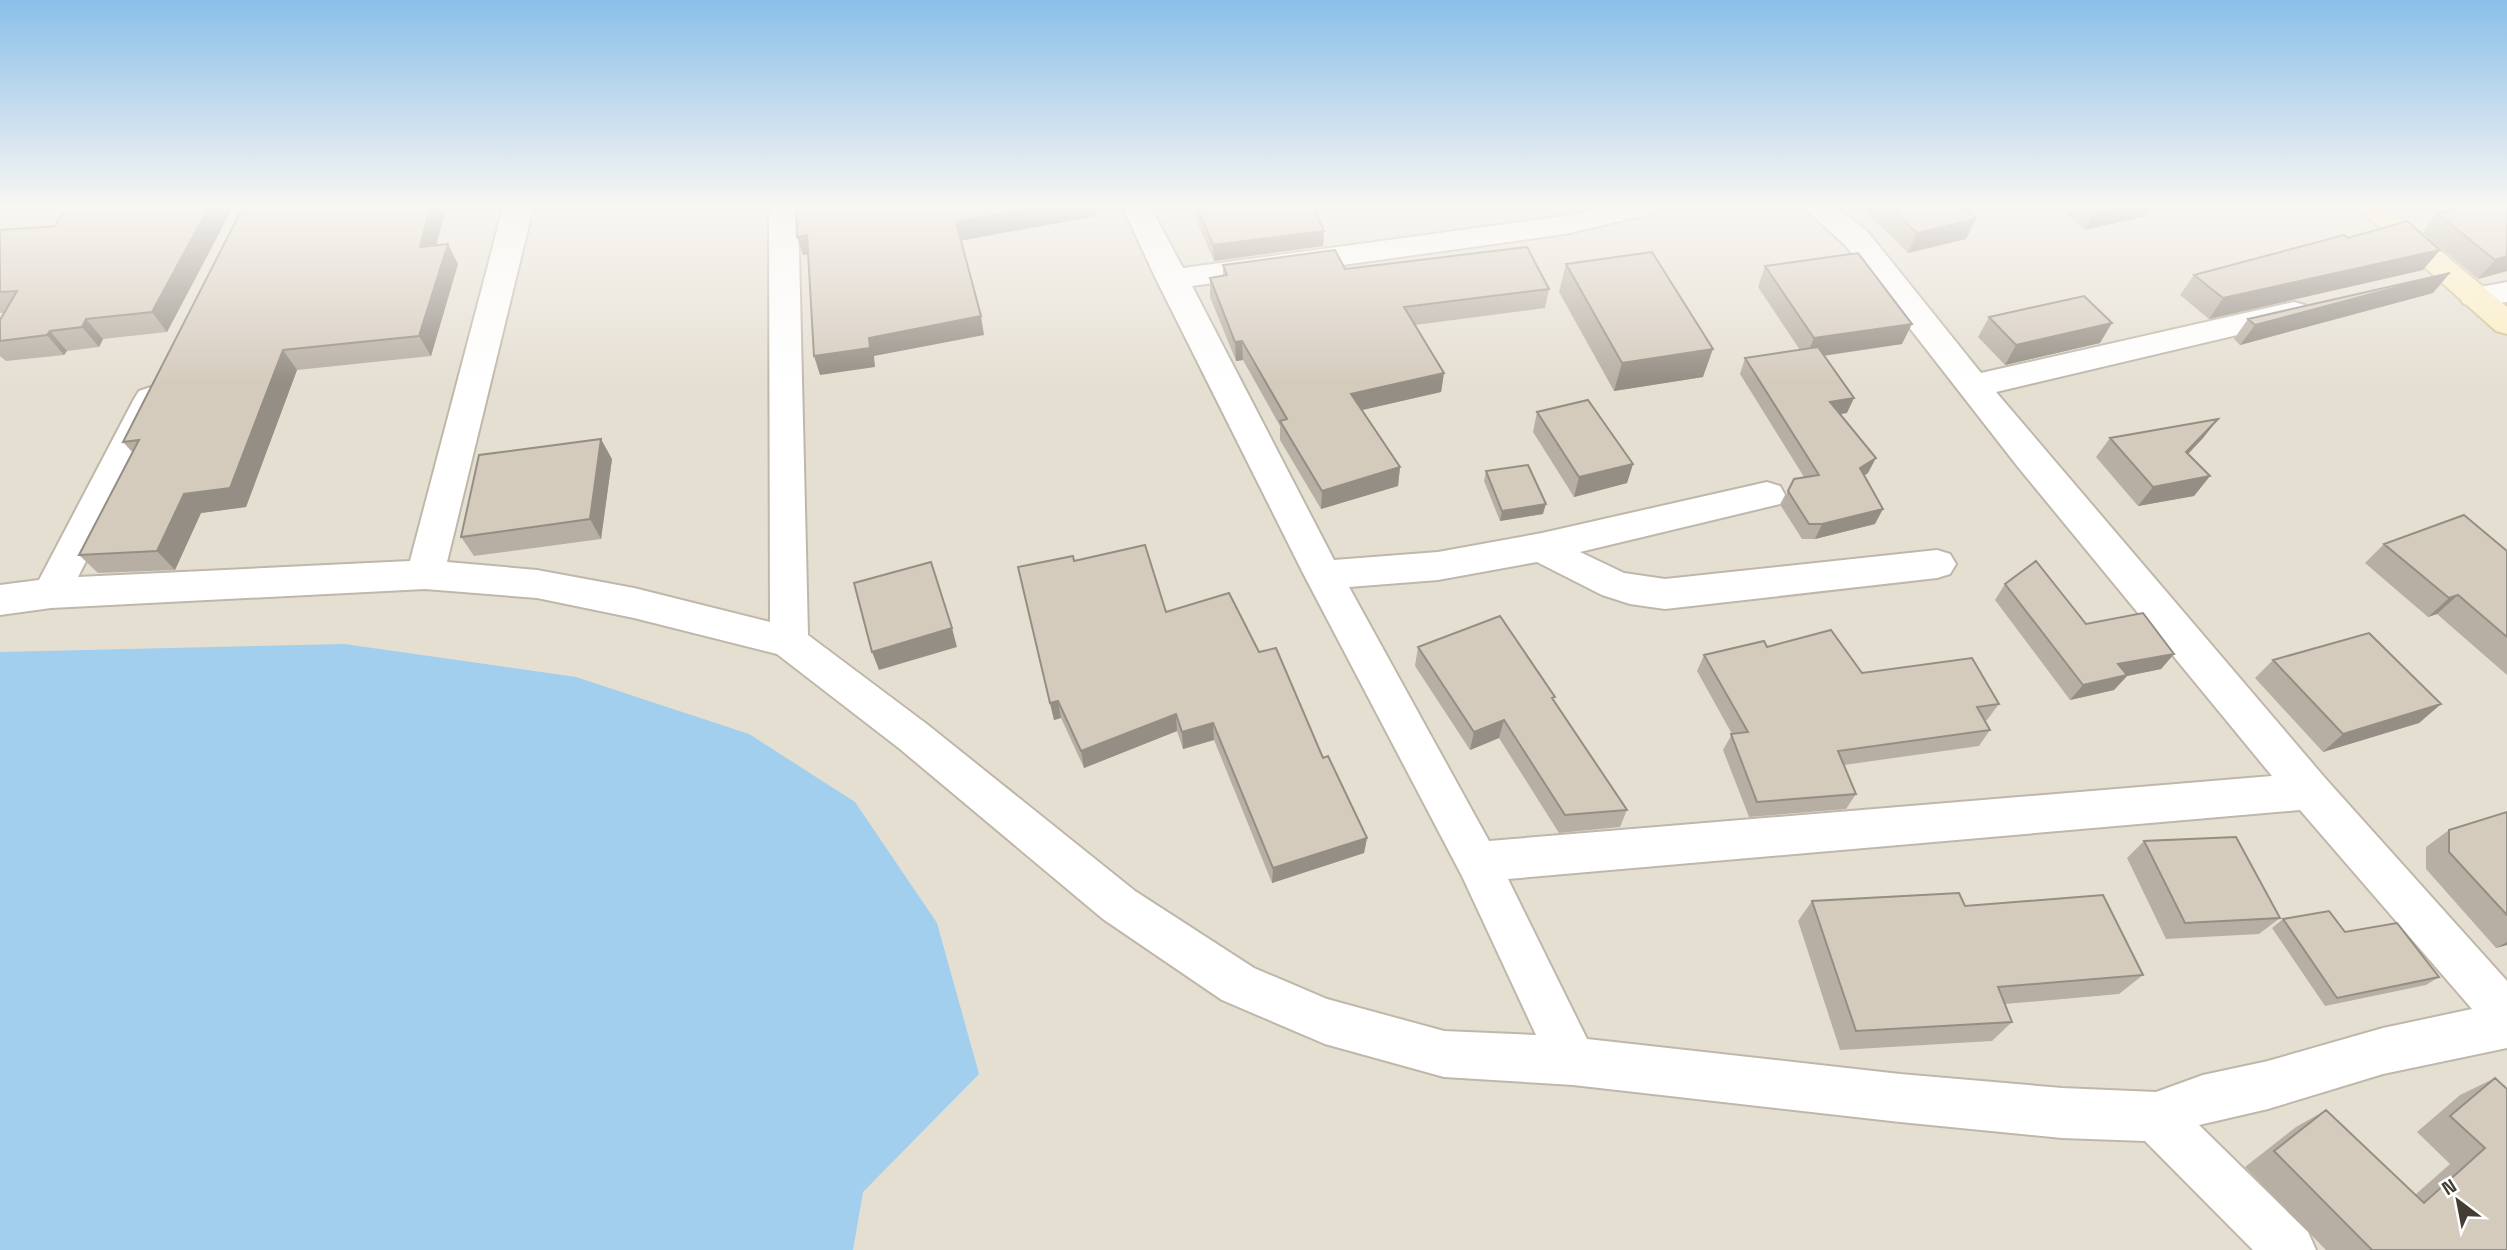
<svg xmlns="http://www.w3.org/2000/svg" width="2507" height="1250" viewBox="0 0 2507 1250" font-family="'Space Grotesk',sans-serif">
<rect width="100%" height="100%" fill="#f1ede4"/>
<path fill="#e5dfd2" d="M 0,208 L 2507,208 L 2507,1250 L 0,1250 Z"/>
<path fill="#a1cfed" d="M 344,644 L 576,677 L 749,734 L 855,802 L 937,923 L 979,1074 L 863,1192 L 853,1250 L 0,1250 L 0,652 Z"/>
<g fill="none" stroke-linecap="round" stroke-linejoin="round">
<defs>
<path id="street" d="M 503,208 L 533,208 L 447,562 L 537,570 L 634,588 L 770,622 L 769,208 L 798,208 L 808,635 L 928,725 L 1135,891 L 1254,968 L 1327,999 L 1444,1031 L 1536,1035 L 1462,876 L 1304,575 L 1156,279 L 1123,208 L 1151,208 L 1183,268 L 1565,216 L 1603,208 L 1655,208 L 1650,214 L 1565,234 L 1192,286 L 1334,560 L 1438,552 L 1542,533 L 1767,482 L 1780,486 L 1785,495 L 1780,504 L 1580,552 L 1624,573 L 1665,579 L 1937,550 L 1950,554 L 1956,564 L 1950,574 L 1937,578 L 1665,609 L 1630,604 L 1602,595 L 1537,562 L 1438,580 L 1349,587 L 1489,841 L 2272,776 L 2018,467 L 1845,245 L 1804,208 L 1837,208 L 1867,231 L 1981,373 L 2294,302 L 2305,305 L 2310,312 L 2305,319 L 1996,392 L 2325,778 L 2507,981 L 2507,1048 L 2383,1074 L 2268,1109 L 2199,1125 L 2308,1232 L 2316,1250 L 2253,1250 L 2145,1141 L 2062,1138 L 1900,1122 L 1573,1085 L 1444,1077 L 1325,1044 L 1222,1000 L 1103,919 L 900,749 L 777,654 L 634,618 L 537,598 L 425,589 L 51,608 L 0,615 L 0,585 L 39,580 L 134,399 L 139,391 L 151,387 L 163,391 L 168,399 L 78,577 L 410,561 ZM 2300,810 L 2472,1009 L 2383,1028 L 2268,1061 L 2203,1075 L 2156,1092 L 2062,1088 L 1900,1074 L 1587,1039 L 1508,879 Z
M 2507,282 L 2507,302 L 2475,307 L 2464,304 L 2459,297 L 2464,290 Z"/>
<path id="secondary" d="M 2358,208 L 2390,208 L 2507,307 L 2507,334 L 2496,331 Z"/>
</defs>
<use href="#street" stroke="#bfb7aa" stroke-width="4"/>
<use href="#secondary" stroke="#d0c095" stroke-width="4"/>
<use href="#street" fill="#fff" fill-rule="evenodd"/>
<use href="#secondary" fill="#fceec2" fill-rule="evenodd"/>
</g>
<path fill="#b7afa3" d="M 233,207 L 167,332 L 103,339 L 99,347 L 67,351 L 64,355 L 6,361 L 0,356 L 0,320 L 4,313 L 0,313 L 0,230 L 55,226 Z
M 243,207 L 446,207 L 436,246 L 458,264 L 431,356 L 297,370 L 246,507 L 201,513 L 175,570 L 98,573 L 79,555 L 132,452 L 123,442 Z
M 1196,207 L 1324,231 L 1323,246 L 1214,261 L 1197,222 Z
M 1861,207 L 1964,207 L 1966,239 L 1908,253 Z
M 2060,207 L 2151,207 L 2145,216 L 2085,230 Z
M 2441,207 L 2507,207 L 2507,271 L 2478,279 L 2423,233 Z
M 2348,238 L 2423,270 L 2209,319 L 2180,295 L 2194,275 Z
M 1566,264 L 1703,377 L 1614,391 L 1559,292 Z
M 1223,265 L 1345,269 L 1549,289 L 1545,308 L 1415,325 L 1444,373 L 1441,392 L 1362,410 L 1400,467 L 1398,486 L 1321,509 L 1280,440 L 1280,426 L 1243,360 L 1236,361 L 1210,297 L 1210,278 L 1223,276 Z
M 1765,266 L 1902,344 L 1824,356 L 1847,413 L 1840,414 L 1868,473 L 1864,476 L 1875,524 L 1815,539 L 1802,539 L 1781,506 L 1788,491 L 1804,477 L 1740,374 L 1745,358 L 1800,350 L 1758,287 Z
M 2433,293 L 2240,345 L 2234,339 L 2248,319 Z
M 1989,317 L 2100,343 L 2005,365 L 1978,337 Z
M 1537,412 L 1633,464 L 1627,483 L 1574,497 L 1533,432 Z
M 2218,419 L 2203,438 L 2188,454 L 2210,476 L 2194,496 L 2138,506 L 2096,457 L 2110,438 Z
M 612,459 L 601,539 L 474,556 L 461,537 Z
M 1486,471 L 1543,514 L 1500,521 L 1484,481 Z
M 2384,544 L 2507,551 L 2507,675 L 2437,614 L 2428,617 L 2365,563 Z
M 1074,561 L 1166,612 L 1259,652 L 1323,758 L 1367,838 L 1364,853 L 1272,883 L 1214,740 L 1183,749 L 1177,731 L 1084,768 L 1061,718 L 1054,720 L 1022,585 Z
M 2005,584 L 2086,624 L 2174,654 L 2161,669 L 2127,676 L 2114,690 L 2070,700 L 1995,600 Z
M 1418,647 L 1554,700 L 1627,810 L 1620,827 L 1559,833 L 1499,738 L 1470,750 L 1415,666 Z
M 1767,647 L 1862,673 L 1999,704 L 1987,720 L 1985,721 L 1990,730 L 1979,746 L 1844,765 L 1856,794 L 1846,809 L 1749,817 L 1723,750 L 1732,734 L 1697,671 L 1704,655 Z
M 2273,660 L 2441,704 L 2419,723 L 2323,752 L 2255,678 Z
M 2507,812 L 2507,945 L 2496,948 L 2426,869 L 2426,847 L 2449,830 Z
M 2144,841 L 2280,918 L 2259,934 L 2166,939 L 2127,858 Z
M 1812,901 L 1965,906 L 2143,975 L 2119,994 L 2005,1004 L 2012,1022 L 1992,1041 L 1840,1050 L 1798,921 Z
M 2283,919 L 2439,977 L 2426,985 L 2325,1006 L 2272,928 Z
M 2495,1078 L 2507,1250 L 2326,1250 L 2245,1167 L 2296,1127 L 2326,1110 L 2415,1195 L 2450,1164 L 2417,1132 L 2460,1095 Z"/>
<path fill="#958e84" d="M 209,207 L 233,207 L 167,332 L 152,312 Z
M 430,207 L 446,207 L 431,267 L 420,247 Z
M 1037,207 L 1096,207 L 1097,216 L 959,241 L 956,222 Z
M 2118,207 L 2151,207 L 2145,216 L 2085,230 L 2094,213 Z
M 1976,219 L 1966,239 L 1908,253 L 1917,233 Z
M 1324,231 L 1323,246 L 1214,261 L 1213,245 Z
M 807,235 L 813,254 L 803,255 L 797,237 Z
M 448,244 L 458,264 L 431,356 L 419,336 Z
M 2440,250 L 2423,270 L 2209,319 L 2223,298 Z
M 2507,256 L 2507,271 L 2478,279 L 2495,260 Z
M 2450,273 L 2433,293 L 2240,345 L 2255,325 Z
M 981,316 L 984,335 L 874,356 L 875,367 L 820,375 L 814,356 L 869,338 Z
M 86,319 L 103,339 L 99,347 L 82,327 Z
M 2112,323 L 2100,343 L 2005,365 L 2016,345 Z
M 1912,324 L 1902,344 L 1806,358 L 1814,338 Z
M 50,331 L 67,351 L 64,355 L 47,335 Z
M 1242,341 L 1243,360 L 1236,361 L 1235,342 Z
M 1713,349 L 1703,377 L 1614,391 L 1622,363 Z
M 283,350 L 297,370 L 246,507 L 201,513 L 175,570 L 157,551 L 184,494 Z
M 1444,373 L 1441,392 L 1349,413 L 1351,394 Z
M 1854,398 L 1847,413 L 1823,417 L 1830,402 Z
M 2218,419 L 2203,438 L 2171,472 L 2186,452 Z
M 601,439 L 612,459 L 601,539 L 590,519 Z
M 1876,458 L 1868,473 L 1852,483 L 1860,468 Z
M 1633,464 L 1627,483 L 1574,497 L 1579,477 Z
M 1400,467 L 1398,486 L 1321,509 L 1322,491 Z
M 2210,476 L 2194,496 L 2138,506 L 2153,487 Z
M 1546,504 L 1543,514 L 1500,521 L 1502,511 Z
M 1883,509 L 1875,524 L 1815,539 L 1822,524 Z
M 2458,595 L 2437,614 L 2428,617 L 2449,598 Z
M 952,628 L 957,647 L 879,670 L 872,652 Z
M 2174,654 L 2161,669 L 2127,676 L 2114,690 L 2070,700 L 2083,685 L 2118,664 Z
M 1058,701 L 1061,718 L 1054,720 L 1050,703 Z
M 2441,704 L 2419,723 L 2323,752 L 2343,734 Z
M 1176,714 L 1177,731 L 1084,768 L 1081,751 Z
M 1504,720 L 1499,738 L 1470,750 L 1474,732 Z
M 1213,723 L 1214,740 L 1183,749 L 1182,732 Z
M 1367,838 L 1364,853 L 1272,883 L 1273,868 Z
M 2507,942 L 2507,945 L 2496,948 Z"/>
<path fill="#d5cbbd" stroke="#958e84" stroke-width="2" d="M 66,207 L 209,207 L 152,312 L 86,319 L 82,327 L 50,331 L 47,335 L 0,341 L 0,320 L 17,291 L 0,292 L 0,230 L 55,226 Z
M 243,207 L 430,207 L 420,247 L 448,244 L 419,336 L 283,350 L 230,488 L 184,494 L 157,551 L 79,555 L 139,440 L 123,442 Z
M 796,207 L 1037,207 L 956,222 L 981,316 L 869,338 L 870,348 L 814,356 L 807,235 L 797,237 Z
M 1197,207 L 1313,207 L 1324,231 L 1213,245 Z
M 1890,207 L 1964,207 L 1976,219 L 1917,233 Z
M 2089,207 L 2118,207 L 2094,213 Z
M 2457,207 L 2507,207 L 2507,256 L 2495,260 L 2438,214 L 2457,208 Z
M 2407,221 L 2440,250 L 2223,298 L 2194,275 L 2344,235 L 2348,238 Z
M 1527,247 L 1549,289 L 1404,307 L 1444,373 L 1351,394 L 1400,467 L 1322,491 L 1280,421 L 1287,419 L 1242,341 L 1235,342 L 1210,278 L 1227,275 L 1223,265 L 1335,250 L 1345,269 Z
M 1652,252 L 1713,349 L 1622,363 L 1566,264 Z
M 1858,253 L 1912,324 L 1814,338 L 1765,266 Z
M 2450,273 L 2255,325 L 2248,319 Z
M 2084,296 L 2112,323 L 2016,345 L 1989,317 Z
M 1818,347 L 1854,398 L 1830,402 L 1876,458 L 1860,468 L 1883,509 L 1822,524 L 1809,524 L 1788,491 L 1794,479 L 1819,475 L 1745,358 Z
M 1588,400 L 1633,464 L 1579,477 L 1537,412 Z
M 2218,419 L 2186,452 L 2210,476 L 2153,487 L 2110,438 Z
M 601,439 L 590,519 L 461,537 L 479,455 Z
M 1528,465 L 1546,504 L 1502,511 L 1486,471 Z
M 2464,515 L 2507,551 L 2507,637 L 2458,595 L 2449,598 L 2384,544 Z
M 1145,545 L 1166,612 L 1229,593 L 1259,652 L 1276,648 L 1323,758 L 1328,756 L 1367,838 L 1273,868 L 1213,723 L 1182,732 L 1176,714 L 1081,751 L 1058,701 L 1050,703 L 1018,567 L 1073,556 L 1074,561 Z
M 2036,561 L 2086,624 L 2143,613 L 2174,654 L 2118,664 L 2127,675 L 2083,685 L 2005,584 Z
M 931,562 L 952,628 L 872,652 L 854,583 Z
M 1500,616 L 1555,697 L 1552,698 L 1627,810 L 1565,815 L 1504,720 L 1474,732 L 1418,647 Z
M 1831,630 L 1862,673 L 1972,658 L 1999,704 L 1977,707 L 1990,730 L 1838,751 L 1856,794 L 1757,802 L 1731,734 L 1748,732 L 1704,655 L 1764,641 L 1767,647 Z
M 2369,633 L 2441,704 L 2343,734 L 2273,660 Z
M 2507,812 L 2507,915 L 2449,852 L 2449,830 Z
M 2236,837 L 2280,918 L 2185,923 L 2144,841 Z
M 1959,893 L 1965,906 L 2103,895 L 2143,975 L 1998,987 L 2012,1022 L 1856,1031 L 1812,901 Z
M 2329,911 L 2345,932 L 2397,923 L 2439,977 L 2337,998 L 2283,919 Z
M 2495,1078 L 2507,1089 L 2507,1250 L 2372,1250 L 2274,1151 L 2326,1110 L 2424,1203 L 2485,1148 L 2450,1116 Z"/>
<linearGradient id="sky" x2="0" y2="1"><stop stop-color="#8bbfea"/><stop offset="0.54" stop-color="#f9f7f3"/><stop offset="1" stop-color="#f9f7f3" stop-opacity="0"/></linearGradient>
<rect width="2507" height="383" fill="url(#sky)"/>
<g transform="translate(2458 1201) rotate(328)" stroke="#ffffff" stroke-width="5" paint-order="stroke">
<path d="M0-5L12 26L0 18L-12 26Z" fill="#433d34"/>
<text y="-10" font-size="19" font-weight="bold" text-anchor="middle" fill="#433d34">N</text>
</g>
</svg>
